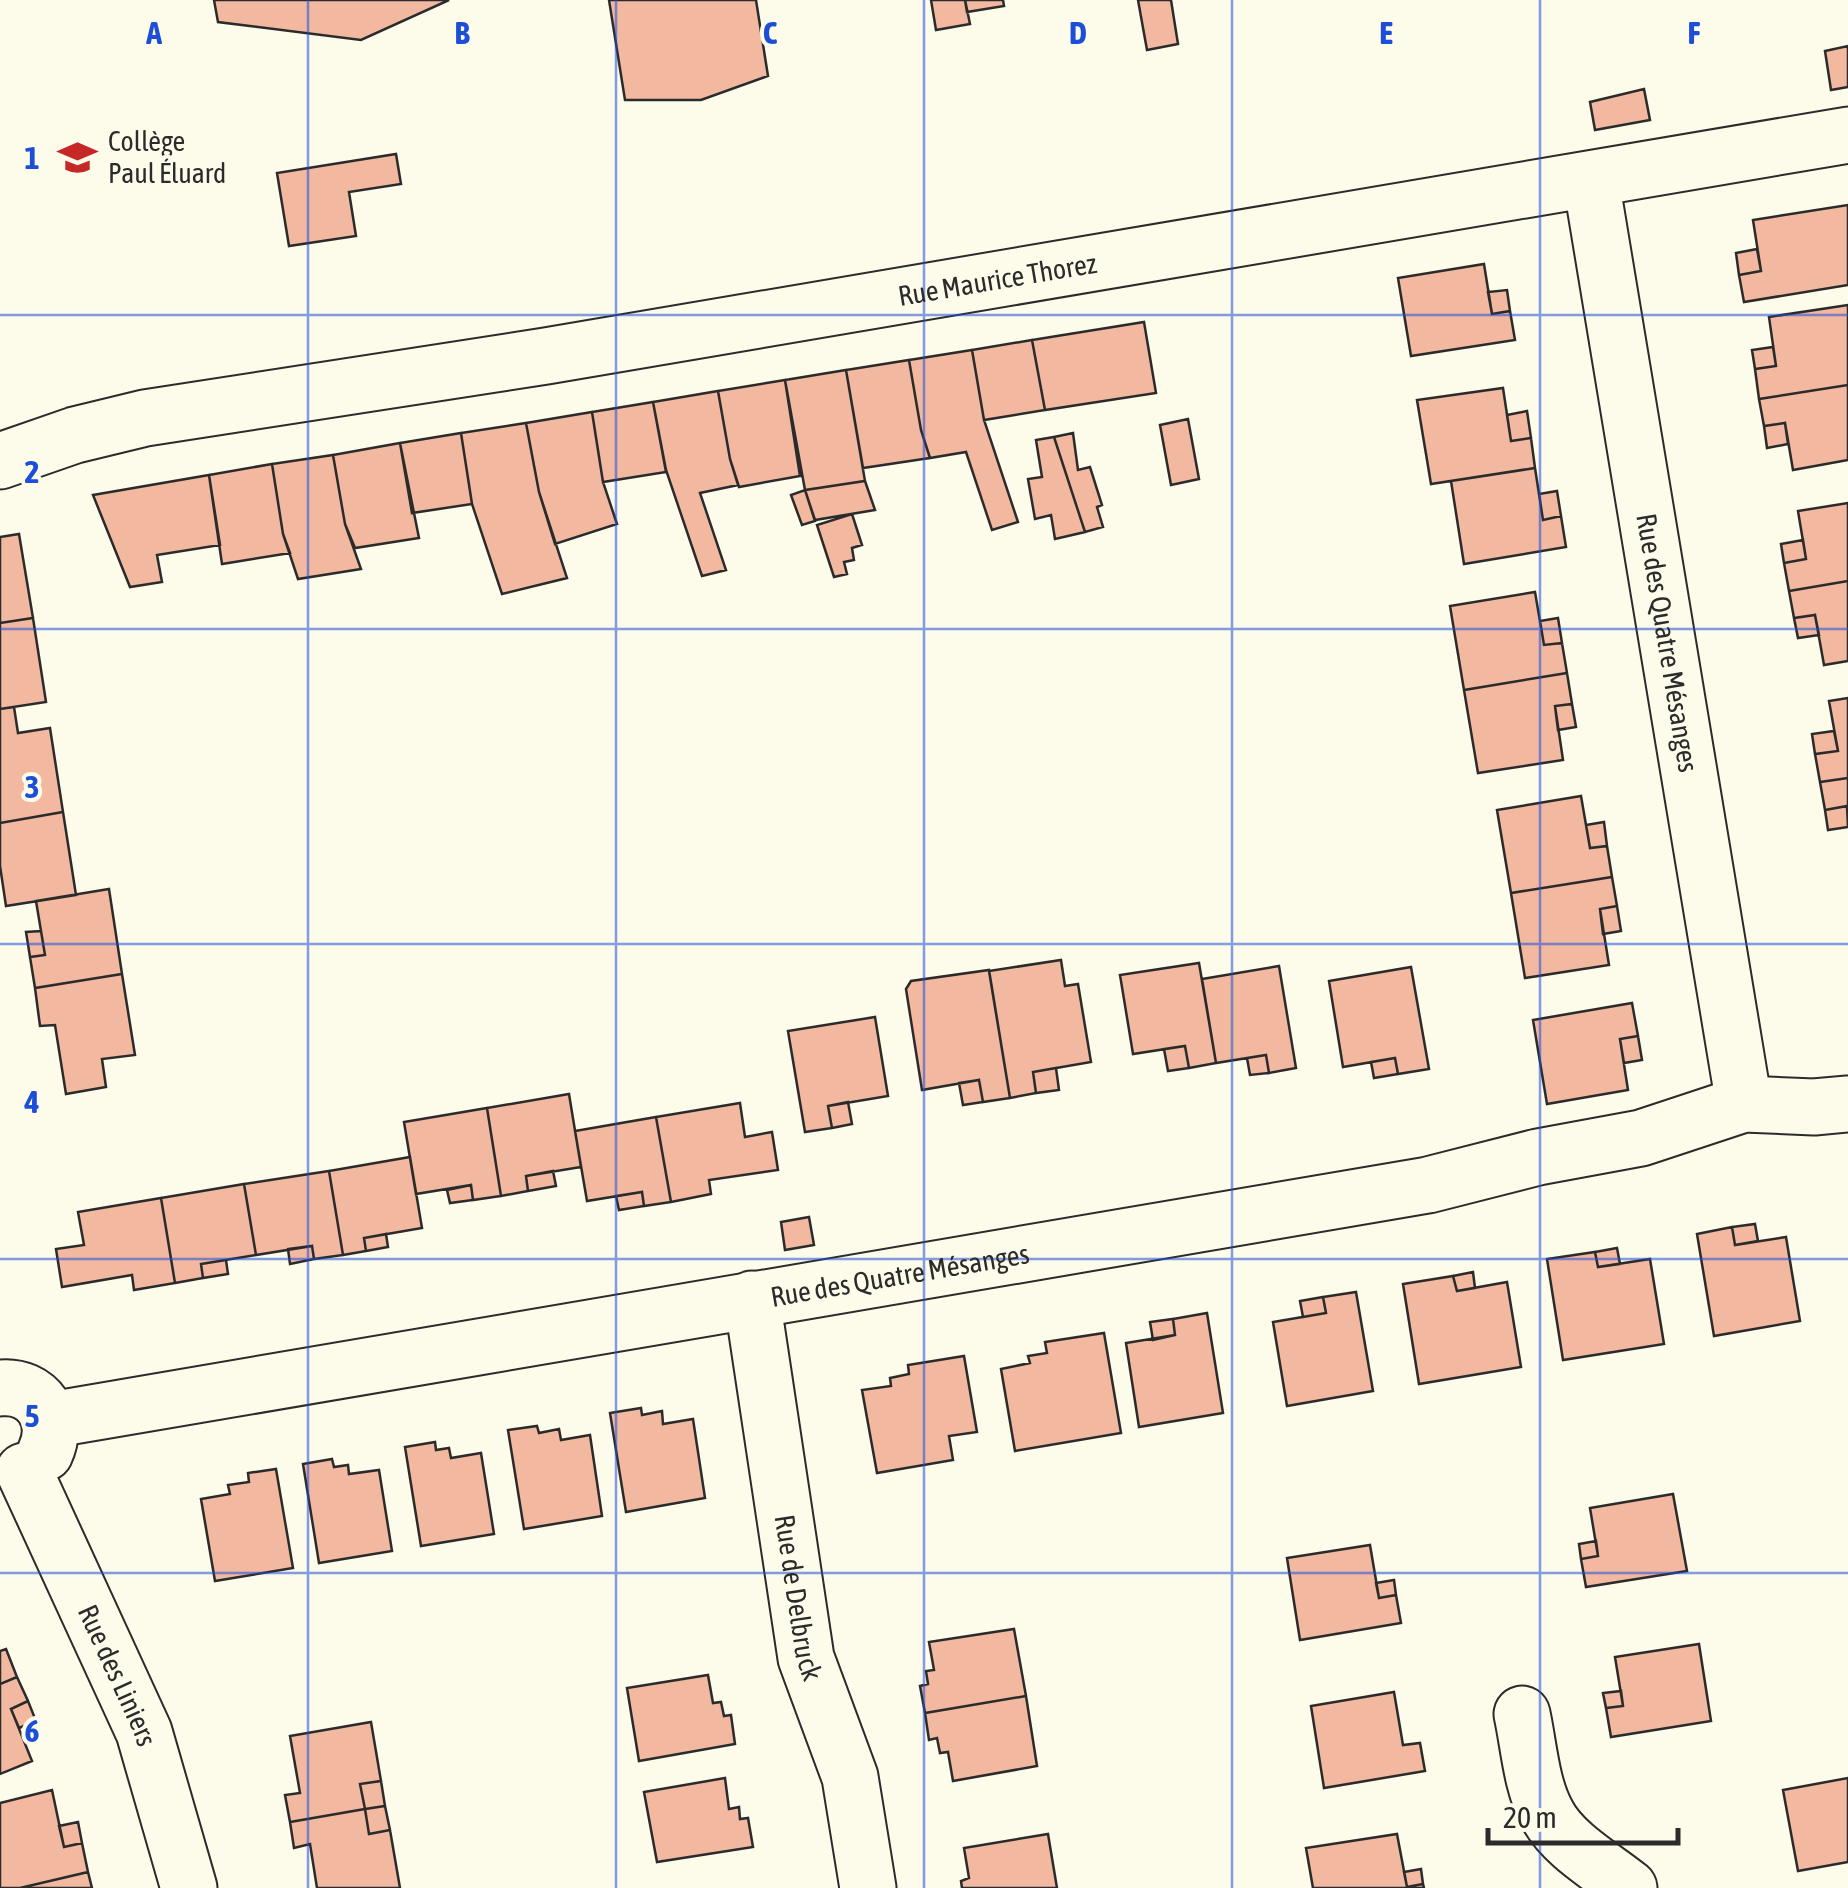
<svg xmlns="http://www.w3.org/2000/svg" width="1848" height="1888" viewBox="0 0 1848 1888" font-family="'Asap Condensed',sans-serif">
<rect width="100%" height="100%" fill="#fdfbea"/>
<path fill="#f2b8a0" stroke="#2b2b2b" stroke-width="2.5" d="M 214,0 L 449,0 L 361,40 L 218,22 Z
M 609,0 L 756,0 L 768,76 L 701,100 L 625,100 Z
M 931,0 L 965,0 L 970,24 L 936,30 Z
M 965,0 L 1003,0 L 1004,6 L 967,12 Z
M 1138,0 L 1171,0 L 1178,44 L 1147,50 Z
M 1848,46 L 1848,87 L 1831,90 L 1825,51 Z
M 1644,89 L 1650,120 L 1595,130 L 1590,102 Z
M 396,154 L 401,184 L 349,192 L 356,236 L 289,246 L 277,173 Z
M 1848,205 L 1848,285 L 1744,302 L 1739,275 L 1761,271 L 1753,220 Z
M 1757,249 L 1761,271 L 1739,275 L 1736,253 Z
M 1484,264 L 1492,314 L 1510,311 L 1515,340 L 1411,356 L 1398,278 Z
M 1507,290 L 1510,311 L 1492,314 L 1488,292 Z
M 1848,305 L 1848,385 L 1759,399 L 1755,369 L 1776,366 L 1769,317 Z
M 1144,322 L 1156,393 L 1045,410 L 1032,340 Z
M 1032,340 L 1045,410 L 984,420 L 972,350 Z
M 1773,347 L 1776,366 L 1755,369 L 1752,350 Z
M 972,350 L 984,420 L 1018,522 L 992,530 L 966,452 L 930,458 L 921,430 L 909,360 Z
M 909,360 L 921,430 L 930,458 L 863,468 L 846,370 Z
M 846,370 L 865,481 L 805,490 L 785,380 Z
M 785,380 L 800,476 L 739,487 L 730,459 L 718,391 Z
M 1848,385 L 1848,460 L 1793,470 L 1785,423 L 1764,426 L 1759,399 Z
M 1503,388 L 1511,441 L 1531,438 L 1535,468 L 1431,484 L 1417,400 Z
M 718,391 L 730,459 L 738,485 L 700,493 L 726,570 L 702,576 L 666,470 L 653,402 Z
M 653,402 L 666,472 L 603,482 L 592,412 Z
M 1527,411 L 1531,438 L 1511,441 L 1507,415 Z
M 592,412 L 603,482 L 617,524 L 555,544 L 539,492 L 526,423 Z
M 1188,419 L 1199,479 L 1171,485 L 1160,425 Z
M 526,423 L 539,492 L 567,578 L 502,594 L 472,504 L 461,433 Z
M 1785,423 L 1788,444 L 1767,448 L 1764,426 Z
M 461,433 L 472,504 L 412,513 L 400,443 Z
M 1073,433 L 1078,470 L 1090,467 L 1102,505 L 1097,507 L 1103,527 L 1085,532 L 1054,437 Z
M 1054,437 L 1085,532 L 1055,539 L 1051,515 L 1035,519 L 1028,479 L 1042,477 L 1036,440 Z
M 400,443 L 419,538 L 355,548 L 345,524 L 333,455 Z
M 333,455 L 345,524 L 361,569 L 298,579 L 283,534 L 272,464 Z
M 272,464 L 283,534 L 290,553 L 222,564 L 209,475 Z
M 1535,468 L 1543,520 L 1561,516 L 1566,547 L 1464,564 L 1451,481 Z
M 209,475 L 220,545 L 157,555 L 162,582 L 130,587 L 93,495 Z
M 865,481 L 875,510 L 815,520 L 805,490 Z
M 805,490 L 815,521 L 802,525 L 791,495 Z
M 1557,491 L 1561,516 L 1543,520 L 1539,494 Z
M 1848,503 L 1848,581 L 1789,591 L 1784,563 L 1806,559 L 1798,511 Z
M 852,514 L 862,545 L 852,548 L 854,560 L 844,562 L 847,574 L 834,577 L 817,525 Z
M 19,534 L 33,618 L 0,623 L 0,537 Z
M 1803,540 L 1806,559 L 1784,563 L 1781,544 Z
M 1848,581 L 1848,661 L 1824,665 L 1815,615 L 1794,618 L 1789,591 Z
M 1535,592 L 1544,645 L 1562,643 L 1567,673 L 1464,690 L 1450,606 Z
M 1815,615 L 1819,635 L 1798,638 L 1794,618 Z
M 33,618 L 46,702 L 0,709 L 0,623 Z
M 1558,618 L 1562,643 L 1544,645 L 1540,621 Z
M 1567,673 L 1572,704 L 1555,706 L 1563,760 L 1478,773 L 1464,690 Z
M 1848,698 L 1848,778 L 1820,782 L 1815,754 L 1838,751 L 1829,701 Z
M 1572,704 L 1576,727 L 1558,730 L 1555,706 Z
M 14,707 L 18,733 L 50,728 L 63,812 L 0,823 L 0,709 Z
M 1834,731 L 1838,751 L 1815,754 L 1812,734 Z
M 1848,778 L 1848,810 L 1847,806 L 1825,810 L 1820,782 Z
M 1581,796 L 1590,848 L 1607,846 L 1612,877 L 1511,893 L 1497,810 Z
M 1847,806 L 1848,827 L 1828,830 L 1825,810 Z
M 63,812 L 76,895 L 6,906 L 0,866 L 0,823 Z
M 1604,822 L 1607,846 L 1590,848 L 1586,825 Z
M 1612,877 L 1617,906 L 1600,909 L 1609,965 L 1525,978 L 1511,893 Z
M 109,889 L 122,974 L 35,988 L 30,957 L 45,955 L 36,901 Z
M 1617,906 L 1621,931 L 1603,934 L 1600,909 Z
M 41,931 L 45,955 L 30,957 L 26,932 Z
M 1061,960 L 1065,986 L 1078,984 L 1091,1062 L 1033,1072 L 1036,1093 L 1010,1098 L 989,971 Z
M 1199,963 L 1216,1063 L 1189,1068 L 1185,1046 L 1133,1054 L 1120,975 Z
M 1279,966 L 1296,1068 L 1269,1073 L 1266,1055 L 1216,1063 L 1202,979 Z
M 1411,967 L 1429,1069 L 1398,1074 L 1395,1058 L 1343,1067 L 1329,981 Z
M 989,970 L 1010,1098 L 983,1102 L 979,1080 L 922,1090 L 906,989 L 911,981 Z
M 122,974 L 135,1055 L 102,1059 L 106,1087 L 66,1094 L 55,1025 L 40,1026 L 35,988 Z
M 1632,1003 L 1638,1036 L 1620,1039 L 1628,1090 L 1547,1104 L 1533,1020 Z
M 875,1017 L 888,1096 L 828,1106 L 832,1128 L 805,1132 L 788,1031 Z
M 1638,1036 L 1642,1060 L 1624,1063 L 1620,1039 Z
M 1185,1046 L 1189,1068 L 1168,1071 L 1164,1049 Z
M 1266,1055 L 1269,1073 L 1250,1075 L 1247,1058 Z
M 1395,1058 L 1398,1074 L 1374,1078 L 1371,1062 Z
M 1056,1068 L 1059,1090 L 1036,1093 L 1033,1072 Z
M 979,1080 L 983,1102 L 963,1105 L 959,1083 Z
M 569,1094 L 581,1167 L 526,1176 L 528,1191 L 501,1196 L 487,1108 Z
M 848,1102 L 852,1124 L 832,1128 L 828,1106 Z
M 740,1103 L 745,1137 L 772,1132 L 778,1170 L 709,1180 L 711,1194 L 671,1202 L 656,1117 Z
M 487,1108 L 501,1196 L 473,1200 L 471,1185 L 416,1194 L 404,1122 Z
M 656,1117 L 671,1202 L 644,1206 L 642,1192 L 587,1201 L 575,1131 Z
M 410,1157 L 422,1228 L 364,1238 L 366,1251 L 343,1255 L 329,1171 Z
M 329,1171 L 343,1255 L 314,1259 L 312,1246 L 256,1255 L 244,1184 Z
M 553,1171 L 556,1186 L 528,1191 L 526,1176 Z
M 244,1184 L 256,1255 L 201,1264 L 203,1278 L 175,1283 L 161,1198 Z
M 471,1185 L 473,1200 L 450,1203 L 447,1190 Z
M 642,1192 L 644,1206 L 619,1210 L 616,1196 Z
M 161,1198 L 175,1283 L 134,1290 L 132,1275 L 62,1287 L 56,1249 L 84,1245 L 78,1212 Z
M 809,1217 L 814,1245 L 785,1250 L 781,1222 Z
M 1755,1224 L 1758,1241 L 1735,1245 L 1732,1227 Z
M 1732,1227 L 1735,1245 L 1786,1237 L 1800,1321 L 1714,1336 L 1697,1234 Z
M 386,1234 L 388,1247 L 366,1251 L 364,1238 Z
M 312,1246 L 314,1259 L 290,1264 L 288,1249 Z
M 1617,1248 L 1620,1264 L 1598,1267 L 1595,1252 Z
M 1595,1252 L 1598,1267 L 1650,1259 L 1664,1344 L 1563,1360 L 1547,1259 Z
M 226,1260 L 228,1274 L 203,1278 L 201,1264 Z
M 1473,1272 L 1475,1288 L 1457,1291 L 1453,1276 Z
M 1453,1276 L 1457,1291 L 1507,1282 L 1521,1367 L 1419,1384 L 1403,1284 Z
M 1356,1292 L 1373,1391 L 1287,1406 L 1273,1322 L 1326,1313 L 1323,1297 Z
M 1323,1297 L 1326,1313 L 1303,1317 L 1300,1301 Z
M 1207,1313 L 1223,1413 L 1139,1427 L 1126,1343 L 1175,1335 L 1173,1319 Z
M 1173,1319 L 1175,1335 L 1153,1340 L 1150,1322 Z
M 1104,1333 L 1121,1433 L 1015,1451 L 1001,1369 L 1030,1363 L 1028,1356 L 1047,1353 L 1045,1342 Z
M 964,1356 L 977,1432 L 949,1436 L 953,1460 L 877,1473 L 862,1390 L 891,1386 L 890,1378 L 909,1374 L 908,1365 Z
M 641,1408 L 642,1415 L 662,1411 L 663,1424 L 693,1419 L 705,1498 L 626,1512 L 610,1413 Z
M 537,1426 L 539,1433 L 559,1429 L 561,1440 L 590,1435 L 602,1516 L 524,1529 L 508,1430 Z
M 435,1442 L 436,1450 L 449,1448 L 451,1458 L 481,1453 L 494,1534 L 421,1546 L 405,1447 Z
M 332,1459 L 334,1467 L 348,1465 L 349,1474 L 379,1470 L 392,1551 L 319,1563 L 303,1464 Z
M 276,1469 L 293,1568 L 215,1581 L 201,1499 L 230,1494 L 228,1485 L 249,1482 L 248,1473 Z
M 1673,1494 L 1687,1571 L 1586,1587 L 1581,1559 L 1598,1556 L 1590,1508 Z
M 1596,1541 L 1598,1556 L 1581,1559 L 1579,1544 Z
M 1370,1545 L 1379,1598 L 1396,1595 L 1401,1623 L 1300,1640 L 1287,1558 Z
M 1394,1580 L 1396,1595 L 1379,1598 L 1376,1583 Z
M 1014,1629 L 1026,1696 L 925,1713 L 920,1686 L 928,1684 L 926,1671 L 934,1670 L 929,1642 Z
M 1699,1644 L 1711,1721 L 1611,1737 L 1606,1708 L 1623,1706 L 1615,1657 Z
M 6,1649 L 17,1677 L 0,1684 L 0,1651 Z
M 708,1675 L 713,1703 L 721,1702 L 724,1716 L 731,1715 L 735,1744 L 639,1761 L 627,1688 Z
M 17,1677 L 28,1701 L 11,1709 L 32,1761 L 0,1774 L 0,1684 Z
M 1621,1691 L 1623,1706 L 1606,1708 L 1603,1693 Z
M 1394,1692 L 1403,1745 L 1420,1743 L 1425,1771 L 1324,1788 L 1311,1706 Z
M 1026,1696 L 1037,1766 L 953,1781 L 948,1752 L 940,1753 L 937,1738 L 929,1740 L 925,1713 Z
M 28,1701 L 36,1721 L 19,1728 L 11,1709 Z
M 371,1722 L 381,1781 L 360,1784 L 365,1809 L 290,1822 L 285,1795 L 300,1793 L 290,1736 Z
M 725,1778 L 729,1809 L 739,1807 L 740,1819 L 748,1818 L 753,1847 L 657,1862 L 644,1792 Z
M 1848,1778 L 1848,1862 L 1798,1871 L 1783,1790 Z
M 381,1781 L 385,1806 L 365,1809 L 360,1784 Z
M 52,1790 L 64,1847 L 82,1843 L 88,1872 L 20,1888 L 0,1888 L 0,1803 Z
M 385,1806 L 390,1830 L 369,1834 L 365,1809 Z
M 365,1809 L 369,1834 L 390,1830 L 400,1888 L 317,1888 L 310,1844 L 294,1848 L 290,1822 Z
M 78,1822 L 82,1843 L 64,1847 L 59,1826 Z
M 1048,1834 L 1057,1888 L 962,1888 L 961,1881 L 969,1878 L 964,1848 Z
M 1397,1834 L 1407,1887 L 1423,1884 L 1424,1888 L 1313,1888 L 1306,1848 Z
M 1421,1869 L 1423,1884 L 1407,1887 L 1404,1872 Z
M 88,1872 L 92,1888 L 20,1888 Z"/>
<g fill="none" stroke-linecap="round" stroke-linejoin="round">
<defs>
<g id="street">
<path id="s1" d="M 1591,181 L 1744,1104"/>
<path id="s2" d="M 0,461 L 75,435 L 145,418 L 546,356 L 1848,135"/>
<path id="s3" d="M 752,1299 L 806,1658 L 850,1777 L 868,1888"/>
<path d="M 0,1388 C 38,1384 61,1419 45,1453"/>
<path id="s4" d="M 50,1420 L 1428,1185 L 1538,1157 L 1641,1138 L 1744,1104 L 1814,1107 L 1848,1104"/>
<path id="s5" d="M 24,1471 L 144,1732 L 189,1888"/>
<path d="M 1522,1714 C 1529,1746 1531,1785 1547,1814 C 1563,1845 1603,1867 1629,1888"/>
</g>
</defs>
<use href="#street" stroke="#2b2b2b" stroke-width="59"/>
<use href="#street" stroke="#fdfbea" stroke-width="55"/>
</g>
<path fill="none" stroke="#1d4ed8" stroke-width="2.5" stroke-opacity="0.55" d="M 308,0 L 308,1888M 616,0 L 616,1888M 924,0 L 924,1888M 1232,0 L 1232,1888M 1540,0 L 1540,1888M 0,315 L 1848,315M 0,629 L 1848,629M 0,944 L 1848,944M 0,1259 L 1848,1259M 0,1573 L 1848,1573"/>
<defs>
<symbol id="school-bare" viewBox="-9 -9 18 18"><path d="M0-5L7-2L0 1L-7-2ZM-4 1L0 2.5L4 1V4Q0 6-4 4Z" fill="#c62828" stroke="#fdfbea" stroke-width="2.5" paint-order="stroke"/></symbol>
</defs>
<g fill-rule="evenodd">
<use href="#school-bare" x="50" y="130" width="55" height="55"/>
</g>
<g text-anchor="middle" stroke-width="8" stroke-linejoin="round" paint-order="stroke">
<g font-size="28" fill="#2b2b2b" stroke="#fdfbea" text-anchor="start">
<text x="108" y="151">Collège<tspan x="108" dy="32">Paul Éluard</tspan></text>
</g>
<g font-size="28" fill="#2b2b2b" stroke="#fdfbea">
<text dy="10" stroke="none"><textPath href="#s2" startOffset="1015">Rue Maurice Thorez</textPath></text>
<text dy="10" stroke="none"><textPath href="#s1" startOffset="468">Rue des Quatre Mésanges</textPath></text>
<text dy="10" stroke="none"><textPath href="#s4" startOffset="862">Rue des Quatre Mésanges</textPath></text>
<text dy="10" stroke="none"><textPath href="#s3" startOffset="302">Rue de Delbruck</textPath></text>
<text dy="10" stroke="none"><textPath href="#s5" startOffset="225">Rue des Liniers</textPath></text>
</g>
</g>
<g font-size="32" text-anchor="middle" font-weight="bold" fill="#1d4ed8" stroke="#fdfbea" stroke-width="8" stroke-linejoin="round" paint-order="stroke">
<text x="154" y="44">A</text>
<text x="462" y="44">B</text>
<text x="770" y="44">C</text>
<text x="1078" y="44">D</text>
<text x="1386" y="44">E</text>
<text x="1694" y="44">F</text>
<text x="32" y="169">1</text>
<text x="32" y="483">2</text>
<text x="32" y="798">3</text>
<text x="32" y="1113">4</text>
<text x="32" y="1427">5</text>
<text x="32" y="1742">6</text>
</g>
<path d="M1488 1828v15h190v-15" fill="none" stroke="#2b2b2b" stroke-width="5"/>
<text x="1503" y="1828" font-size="30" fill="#2b2b2b" stroke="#fdfbea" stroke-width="8" paint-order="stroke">20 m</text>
</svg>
